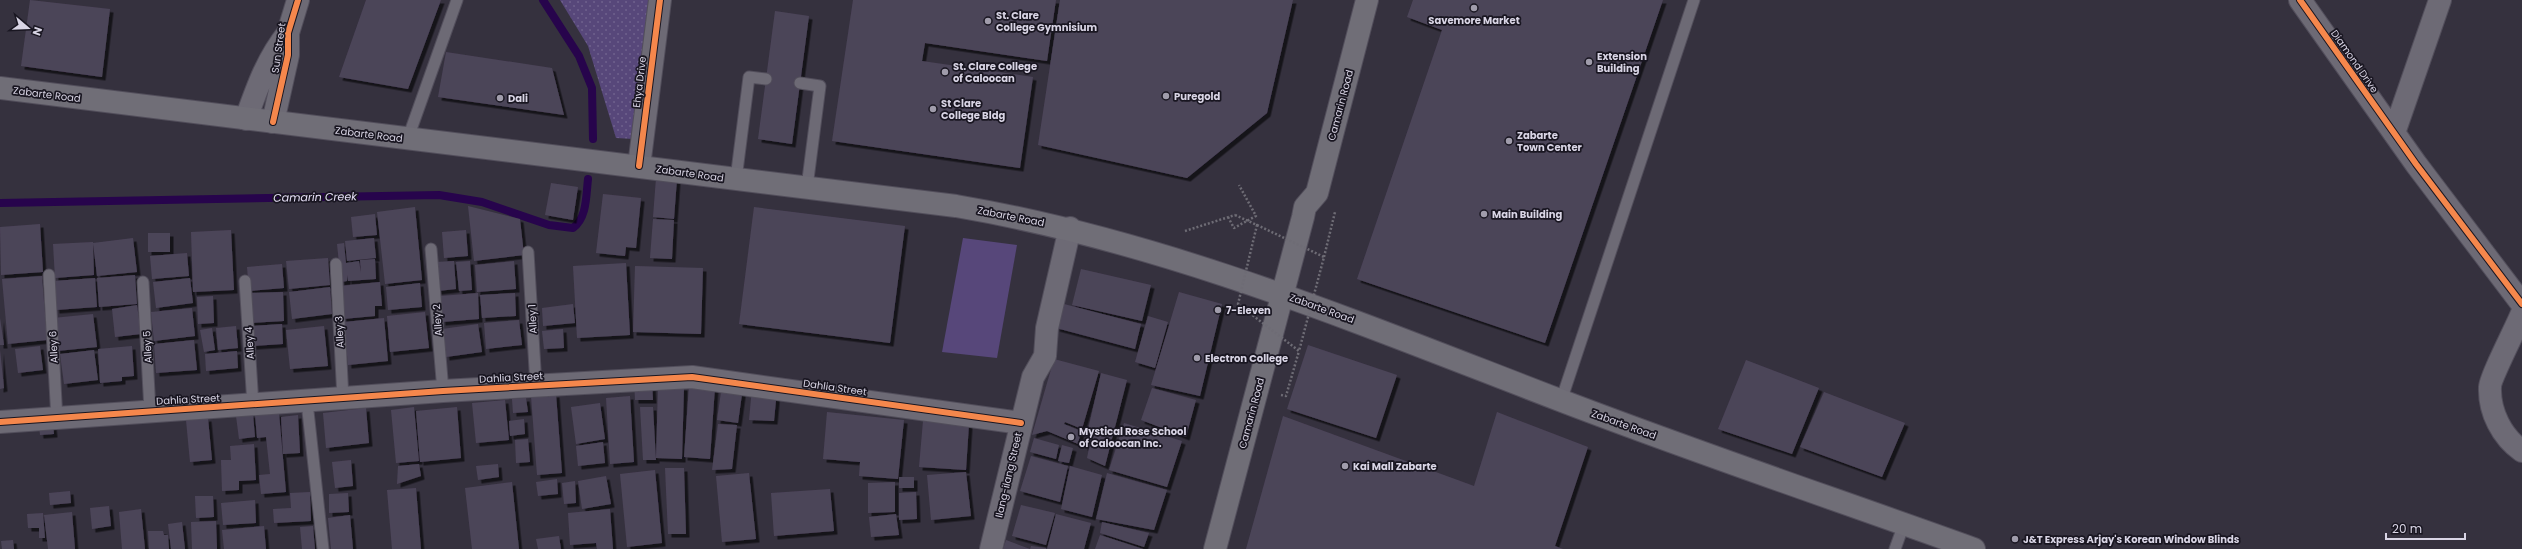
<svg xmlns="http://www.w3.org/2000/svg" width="2522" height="549" viewBox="0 0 2522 549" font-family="Poppins,sans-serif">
<defs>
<pattern id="grass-dots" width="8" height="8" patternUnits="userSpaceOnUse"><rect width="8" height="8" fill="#57477a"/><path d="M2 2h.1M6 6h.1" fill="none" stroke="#6f618d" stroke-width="1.8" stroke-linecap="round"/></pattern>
<filter id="shadow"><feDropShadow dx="3.5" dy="3.5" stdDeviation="0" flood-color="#0009"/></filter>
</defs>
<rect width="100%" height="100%" fill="#35313e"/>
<path fill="url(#grass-dots)" d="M 560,0 L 671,0 L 651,140 L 616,138 L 588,46 Z"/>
<path fill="#57477a" d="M 963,238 L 1017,245 L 997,358 L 942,352 Z"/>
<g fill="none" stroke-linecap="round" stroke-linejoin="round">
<path stroke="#27044c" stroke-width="8" d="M 543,0 L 579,56 L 592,88 L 593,139
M 0,203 L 439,195 L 482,202 L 549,225 L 573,228 C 587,218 586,196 588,179"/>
</g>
<path fill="#4c4459" filter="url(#shadow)" d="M 30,0 L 110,9 L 102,77 L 21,66 Z
M 366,0 L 441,0 L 408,89 L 339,77 Z
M 853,0 L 1056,0 L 1047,61 L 925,43 L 922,61 L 1033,77 L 1020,168 L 832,141 Z
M 1060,0 L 1293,0 L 1267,113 L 1187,178 L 1038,145 Z
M 1413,0 L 1663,0 L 1545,343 L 1357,279 L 1442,30 L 1407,17 Z
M 775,11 L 809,16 L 792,144 L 758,139 Z
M 446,52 L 552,68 L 564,115 L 438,97 Z
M 656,178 L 677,179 L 674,219 L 653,217 Z
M 551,183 L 578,187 L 573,220 L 545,215 Z
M 603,194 L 641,198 L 636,248 L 626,247 L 625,256 L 596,253 Z
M 468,206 L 520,219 L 524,255 L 474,261 Z
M 415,207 L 422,280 L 385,284 L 377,212 Z
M 754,207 L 905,226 L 890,343 L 739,324 Z
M 375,214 L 377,235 L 353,237 L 351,217 Z
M 653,219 L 674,220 L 672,259 L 650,258 Z
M 40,224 L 43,272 L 1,275 L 0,227 Z
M 231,230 L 234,290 L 193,292 L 191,232 Z
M 466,230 L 468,256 L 444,258 L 442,232 Z
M 148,233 L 170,233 L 170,252 L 148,252 Z
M 133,238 L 137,272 L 97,276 L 93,243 Z
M 374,238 L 376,258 L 347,261 L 345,241 Z
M 93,242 L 94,275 L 55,278 L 53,244 Z
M 344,243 L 346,263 L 359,261 L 361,273 L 360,260 L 375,259 L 376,279 L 348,281 L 347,275 L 347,281 L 341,282 L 337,244 Z
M 187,253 L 189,276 L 152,279 L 150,256 Z
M 328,258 L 330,285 L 289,289 L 286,261 Z
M 454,261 L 456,289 L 438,291 L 436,262 Z
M 470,261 L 472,290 L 459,291 L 456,262 Z
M 514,261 L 516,289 L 477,292 L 475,265 Z
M 626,263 L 630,335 L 577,338 L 573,266 Z
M 282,264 L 284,288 L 249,291 L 247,267 Z
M 635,266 L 703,268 L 701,334 L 633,332 Z
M 1081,269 L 1151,285 L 1142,321 L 1072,305 Z
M 135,275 L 137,304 L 99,307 L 97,278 Z
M 42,276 L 47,340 L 8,344 L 2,279 Z
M 95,278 L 97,307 L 56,310 L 53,281 Z
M 190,278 L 193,303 L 156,308 L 153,282 Z
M 380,282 L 382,306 L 375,306 L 375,316 L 343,319 L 340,286 Z
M 420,283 L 422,307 L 388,310 L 386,287 Z
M 330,287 L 332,314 L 292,319 L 289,292 Z
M 283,292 L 284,321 L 250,323 L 248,293 Z
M 1179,292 L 1222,304 L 1200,396 L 1151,385 Z
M 478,293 L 479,319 L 442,322 L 440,296 Z
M 515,293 L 516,316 L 482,318 L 480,295 Z
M 213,296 L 214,323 L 198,324 L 197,297 Z
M 573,304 L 575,323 L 543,326 L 542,308 Z
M 1064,304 L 1141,324 L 1135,349 L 1056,328 Z
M 137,305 L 141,334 L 115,337 L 112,309 Z
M 192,308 L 195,336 L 154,341 L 151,312 Z
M 425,312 L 429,348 L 390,352 L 387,316 Z
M 93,314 L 97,347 L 57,351 L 53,318 Z
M 1148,316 L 1168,322 L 1155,368 L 1135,362 Z
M 0,318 L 4,345 L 0,345 Z
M 384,318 L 388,361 L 348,365 L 344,322 Z
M 519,320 L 522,345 L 486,349 L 484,323 Z
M 282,324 L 283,344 L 253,346 L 251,326 Z
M 478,324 L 482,352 L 446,357 L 442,329 Z
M 236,326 L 238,348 L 218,350 L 216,328 Z
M 324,326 L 328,366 L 290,369 L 286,330 Z
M 212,328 L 215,350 L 204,352 L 200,330 Z
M 563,329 L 564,348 L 544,349 L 542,331 Z
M 194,340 L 197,370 L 156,373 L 154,344 Z
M 1308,345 L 1397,375 L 1376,438 L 1287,409 Z
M 40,346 L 43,370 L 18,373 L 15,349 Z
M 132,346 L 134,376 L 122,377 L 122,381 L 100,383 L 98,349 Z
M 0,350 L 4,388 L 0,389 Z
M 94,350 L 98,380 L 64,384 L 60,354 Z
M 237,351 L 238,368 L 206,371 L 205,354 Z
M 1054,359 L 1099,371 L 1082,429 L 1065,422 L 1064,424 L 1081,431 L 1078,444 L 1047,431 L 1032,435 Z
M 1746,360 L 1819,388 L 1792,454 L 1718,429 Z
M 1101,373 L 1127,380 L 1105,466 L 1087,458 L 1089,448 L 1084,447 Z
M 634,381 L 652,381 L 653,400 L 635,400 Z
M 722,385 L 743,387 L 738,423 L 717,420 Z
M 658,386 L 684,387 L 682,459 L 656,458 Z
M 689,386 L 715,387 L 710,459 L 684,457 Z
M 752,388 L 777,390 L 774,421 L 749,420 Z
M 1152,388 L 1196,400 L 1186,437 L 1141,420 Z
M 1824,392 L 1905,423 L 1882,477 L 1800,447 Z
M 556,394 L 562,473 L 537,475 L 531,396 Z
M 630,396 L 634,462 L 610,464 L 606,398 Z
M 526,398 L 528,412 L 513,413 L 512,399 Z
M 505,400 L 509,440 L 476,443 L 472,403 Z
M 600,403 L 605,439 L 576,444 L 571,407 Z
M 414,407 L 419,461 L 396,463 L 391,410 Z
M 457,407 L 461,458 L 420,462 L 416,411 Z
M 640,407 L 653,407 L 656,460 L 643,460 Z
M 366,408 L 369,443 L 326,448 L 323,413 Z
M 827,412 L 904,420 L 898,479 L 859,476 L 860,462 L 823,459 Z
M 1497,412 L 1588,447 L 1555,546 L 1563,549 L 1246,549 L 1283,416 L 1474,486 Z
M 279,413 L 286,492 L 261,494 L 259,475 L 270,474 L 266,437 L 257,438 L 255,415 Z
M 253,414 L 255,437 L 239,439 L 236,416 Z
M 298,415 L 300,453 L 283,454 L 281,417 Z
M 208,418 L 212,460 L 190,462 L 186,420 Z
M 524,419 L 525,434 L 510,436 L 509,421 Z
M 923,421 L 969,424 L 966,470 L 919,467 Z
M 1124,423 L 1182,441 L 1167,487 L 1109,470 Z
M 718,424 L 737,425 L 732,469 L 712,470 Z
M 53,425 L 54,434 L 40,435 L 39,426 Z
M 1034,438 L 1059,445 L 1056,459 L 1030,452 Z
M 528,439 L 530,462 L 516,463 L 515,440 Z
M 603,442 L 605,463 L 578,466 L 576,446 Z
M 254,444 L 256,480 L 239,481 L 239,490 L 222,491 L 221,460 L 231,460 L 230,446 Z
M 1062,445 L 1073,448 L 1069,463 L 1058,461 Z
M 1031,456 L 1068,466 L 1060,502 L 1020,491 Z
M 351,460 L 353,486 L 335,488 L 332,462 Z
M 419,464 L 421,476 L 397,484 L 398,466 Z
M 498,464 L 499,477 L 478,480 L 476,466 Z
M 1070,466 L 1102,475 L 1092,517 L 1061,509 Z
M 665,468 L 684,468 L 686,534 L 668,534 Z
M 655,470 L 662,543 L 627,547 L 620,474 Z
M 966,472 L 971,516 L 931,520 L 927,475 Z
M 749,473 L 756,539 L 722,542 L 716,476 Z
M 1107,473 L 1167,490 L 1154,530 L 1096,519 Z
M 606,476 L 611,504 L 582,509 L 578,481 Z
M 899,477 L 914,477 L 914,488 L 899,488 Z
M 557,479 L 558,494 L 538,496 L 536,482 Z
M 575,481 L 576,503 L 564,504 L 562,483 Z
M 512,482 L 519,549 L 472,549 L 465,488 Z
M 895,482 L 895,512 L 868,513 L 868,483 Z
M 416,488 L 421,549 L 392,549 L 387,490 Z
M 830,489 L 834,531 L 774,536 L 771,493 Z
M 70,491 L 71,503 L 50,505 L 49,493 Z
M 310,492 L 311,521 L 274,523 L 273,509 L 291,508 L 290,493 Z
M 916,492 L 917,519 L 899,520 L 899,493 Z
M 348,493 L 349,512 L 329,513 L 329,494 Z
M 195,496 L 213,496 L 214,517 L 196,518 Z
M 255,500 L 256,523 L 223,525 L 221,503 Z
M 1021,505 L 1055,513 L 1046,545 L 1012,536 Z
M 109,506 L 111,526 L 92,529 L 90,508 Z
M 141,509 L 145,549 L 122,549 L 119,512 Z
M 610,509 L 613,549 L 597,549 L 596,543 L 570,545 L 568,513 Z
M 72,512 L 75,549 L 48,549 L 44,515 Z
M 43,513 L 45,538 L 39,538 L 39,528 L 28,528 L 27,514 Z
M 896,514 L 899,535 L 871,537 L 869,517 Z
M 1056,514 L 1091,523 L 1084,549 L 1047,549 Z
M 350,515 L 353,549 L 331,549 L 328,518 Z
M 216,521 L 217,549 L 192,549 L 191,522 Z
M 182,522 L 185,549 L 171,549 L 168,524 Z
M 1102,522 L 1149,533 L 1144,547 L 1100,533 Z
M 264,526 L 266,549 L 224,549 L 222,530 Z
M 313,526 L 315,549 L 302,549 L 300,527 Z
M 148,531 L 163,531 L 164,535 L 168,535 L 169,549 L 149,549 Z
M 1100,535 L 1143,549 L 1095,549 Z
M 559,536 L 561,549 L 538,549 L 536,539 Z
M 13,540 L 14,549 L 2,549 L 1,541 Z
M 1006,540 L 1030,549 L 1003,549 Z
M 1031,546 L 1046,548 L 1046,549 L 1030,549 Z"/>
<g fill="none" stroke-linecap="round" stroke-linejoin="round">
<defs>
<path id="lane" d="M 800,83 L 820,86 L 807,187
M 408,138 L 457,0
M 736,179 L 749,77 L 766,79
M 431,249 L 443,391
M 528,252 L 536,386
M 336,264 L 343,399
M 49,275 L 57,420
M 245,281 L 253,405
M 143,282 L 150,411
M 1561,401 L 1694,0
M 307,402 L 323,549
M 1895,549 L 1904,524"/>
<path id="street" d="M 2300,0 L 2416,164 L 2522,304
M 246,119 C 257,88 267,59 288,33
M 273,122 L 288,55 L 288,33 L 298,0
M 2394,133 L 2440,0
M 639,166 L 660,0
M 2522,313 C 2517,326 2490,378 2490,387 C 2489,412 2502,437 2522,451
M 0,422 L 443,391 L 692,377 L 1021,423
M 991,549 L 1033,377 L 1045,356 L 1047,328 L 1070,228"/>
<path id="secondary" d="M 0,88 L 956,206 C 1166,242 1359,323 1557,399 C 1695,452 1835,499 1974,549
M 1215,549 L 1303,217 L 1305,207 L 1317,193 L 1367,0"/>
</defs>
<use href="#lane" stroke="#524e5b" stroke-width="13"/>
<use href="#street" stroke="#524e5b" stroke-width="24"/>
<use href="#secondary" stroke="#524e5b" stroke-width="24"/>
<path stroke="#6e6c75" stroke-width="2.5" stroke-dasharray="2 2" stroke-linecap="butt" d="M 1228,217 L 1234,228 L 1256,216 L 1239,185
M 1185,231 L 1235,215
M 1324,257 L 1335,212
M 1281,395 L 1286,396 L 1299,351"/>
<use href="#lane" stroke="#6d6a75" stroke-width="11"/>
<use href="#street" stroke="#6d6a75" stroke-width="22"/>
<use href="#secondary" stroke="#706e77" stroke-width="22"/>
<path stroke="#6e6c75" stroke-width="2.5" stroke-dasharray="2 2" stroke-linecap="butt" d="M 1235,215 L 1257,225
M 1257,225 L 1324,257 L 1299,351 L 1238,304 Z"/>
<defs>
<path id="cycleway" d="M 2300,0 L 2416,164 L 2522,304
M 273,122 L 288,55 L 288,33 L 298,0
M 639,166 L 660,0
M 0,422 L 443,391 L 692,377 L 1021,423"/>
</defs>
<use href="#cycleway" stroke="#191621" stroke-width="8"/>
<use href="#cycleway" stroke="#f5874c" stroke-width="6"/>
</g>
<g fill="#a09cab" stroke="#191621" stroke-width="1.5">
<circle cx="1474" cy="8" r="4"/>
<circle cx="988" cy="21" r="4"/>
<circle cx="1589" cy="62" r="4"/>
<circle cx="945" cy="72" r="4"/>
<circle cx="1166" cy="96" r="4"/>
<circle cx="500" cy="98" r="4"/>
<circle cx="933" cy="109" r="4"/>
<circle cx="1509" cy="141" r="4"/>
<circle cx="1484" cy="214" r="4"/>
<circle cx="1218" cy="310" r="4"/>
<circle cx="1197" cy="358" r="4"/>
<circle cx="1071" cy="437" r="4"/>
<circle cx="1345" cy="466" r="4"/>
<circle cx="2015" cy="539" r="4"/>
</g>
<g text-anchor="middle" stroke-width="3.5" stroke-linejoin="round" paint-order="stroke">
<g font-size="10" font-weight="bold" fill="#d9d5e5" stroke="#191621" text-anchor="start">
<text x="996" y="19">St. Clare<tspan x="996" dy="12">College Gymnisium</tspan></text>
<text x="1474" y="24" text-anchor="middle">Savemore Market</text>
<text x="1597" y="60">Extension<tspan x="1597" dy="12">Building</tspan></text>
<text x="953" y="70">St. Clare College<tspan x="953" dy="12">of Caloocan</tspan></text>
<text x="1174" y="100">Puregold</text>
<text x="508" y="102">Dali</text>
<text x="941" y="107">St Clare<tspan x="941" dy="12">College Bldg</tspan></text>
<text x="1517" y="139">Zabarte<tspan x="1517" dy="12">Town Center</tspan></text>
<text x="1492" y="218">Main Building</text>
<text x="1226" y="314">7-Eleven</text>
<text x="1205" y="362">Electron College</text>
<text x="1079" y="435">Mystical Rose School<tspan x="1079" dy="12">of Caloocan Inc.</tspan></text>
<text x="1353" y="470">Kai Mall Zabarte</text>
<text x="2023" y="543">J&amp;T Express Arjay's Korean Window Blinds</text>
</g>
<g font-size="10" fill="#d9d5e5" stroke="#191621">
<text transform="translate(278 48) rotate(-82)" y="4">Sun Street</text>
<text transform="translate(2355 61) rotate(55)" y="4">Diamond Drive</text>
<text transform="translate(639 82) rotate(-83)" y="4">Ehya Drive</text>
<text transform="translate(47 94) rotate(7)" y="4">Zabarte Road</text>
<text transform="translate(1340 105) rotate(-75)" y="4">Camarin Road</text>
<text transform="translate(369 134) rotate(7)" y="4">Zabarte Road</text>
<text transform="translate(690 173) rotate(8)" y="4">Zabarte Road</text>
<text transform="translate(1011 216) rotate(11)" y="4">Zabarte Road</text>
<text transform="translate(1322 308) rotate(20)" y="4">Zabarte Road</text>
<text transform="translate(532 319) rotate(-93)" y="4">Alley 1</text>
<text transform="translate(437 320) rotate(-94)" y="4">Alley 2</text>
<text transform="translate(339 332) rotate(-93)" y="4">Alley 3</text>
<text transform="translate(249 343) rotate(-94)" y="4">Alley 4</text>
<text transform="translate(53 347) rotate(-93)" y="4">Alley 6</text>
<text transform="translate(147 347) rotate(-93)" y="4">Alley 5</text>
<text transform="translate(511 377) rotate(-3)" y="4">Dahlia Street</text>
<text transform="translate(835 387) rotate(8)" y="4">Dahlia Street</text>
<text transform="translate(188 399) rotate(-3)" y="4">Dahlia Street</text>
<text transform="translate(1251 413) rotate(-75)" y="4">Camarin Road</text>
<text transform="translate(1624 424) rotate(20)" y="4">Zabarte Road</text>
<text transform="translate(1008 475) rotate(-77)" y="4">Ilang-ilang Street</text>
</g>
<g font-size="11" font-style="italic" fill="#e5dff6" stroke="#191621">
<text transform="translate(315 197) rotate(-1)" y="4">Camarin Creek</text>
</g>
</g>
<g transform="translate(28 28) rotate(109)" stroke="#191621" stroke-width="3" paint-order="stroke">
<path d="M0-3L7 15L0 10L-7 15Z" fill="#d9d5e5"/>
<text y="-6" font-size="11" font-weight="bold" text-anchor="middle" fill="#d9d5e5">N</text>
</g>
<path d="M2386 533v6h79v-6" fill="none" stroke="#d9d5e5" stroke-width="2"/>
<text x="2392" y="533" font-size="12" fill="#d9d5e5" stroke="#191621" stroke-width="3" paint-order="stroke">20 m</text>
</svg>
